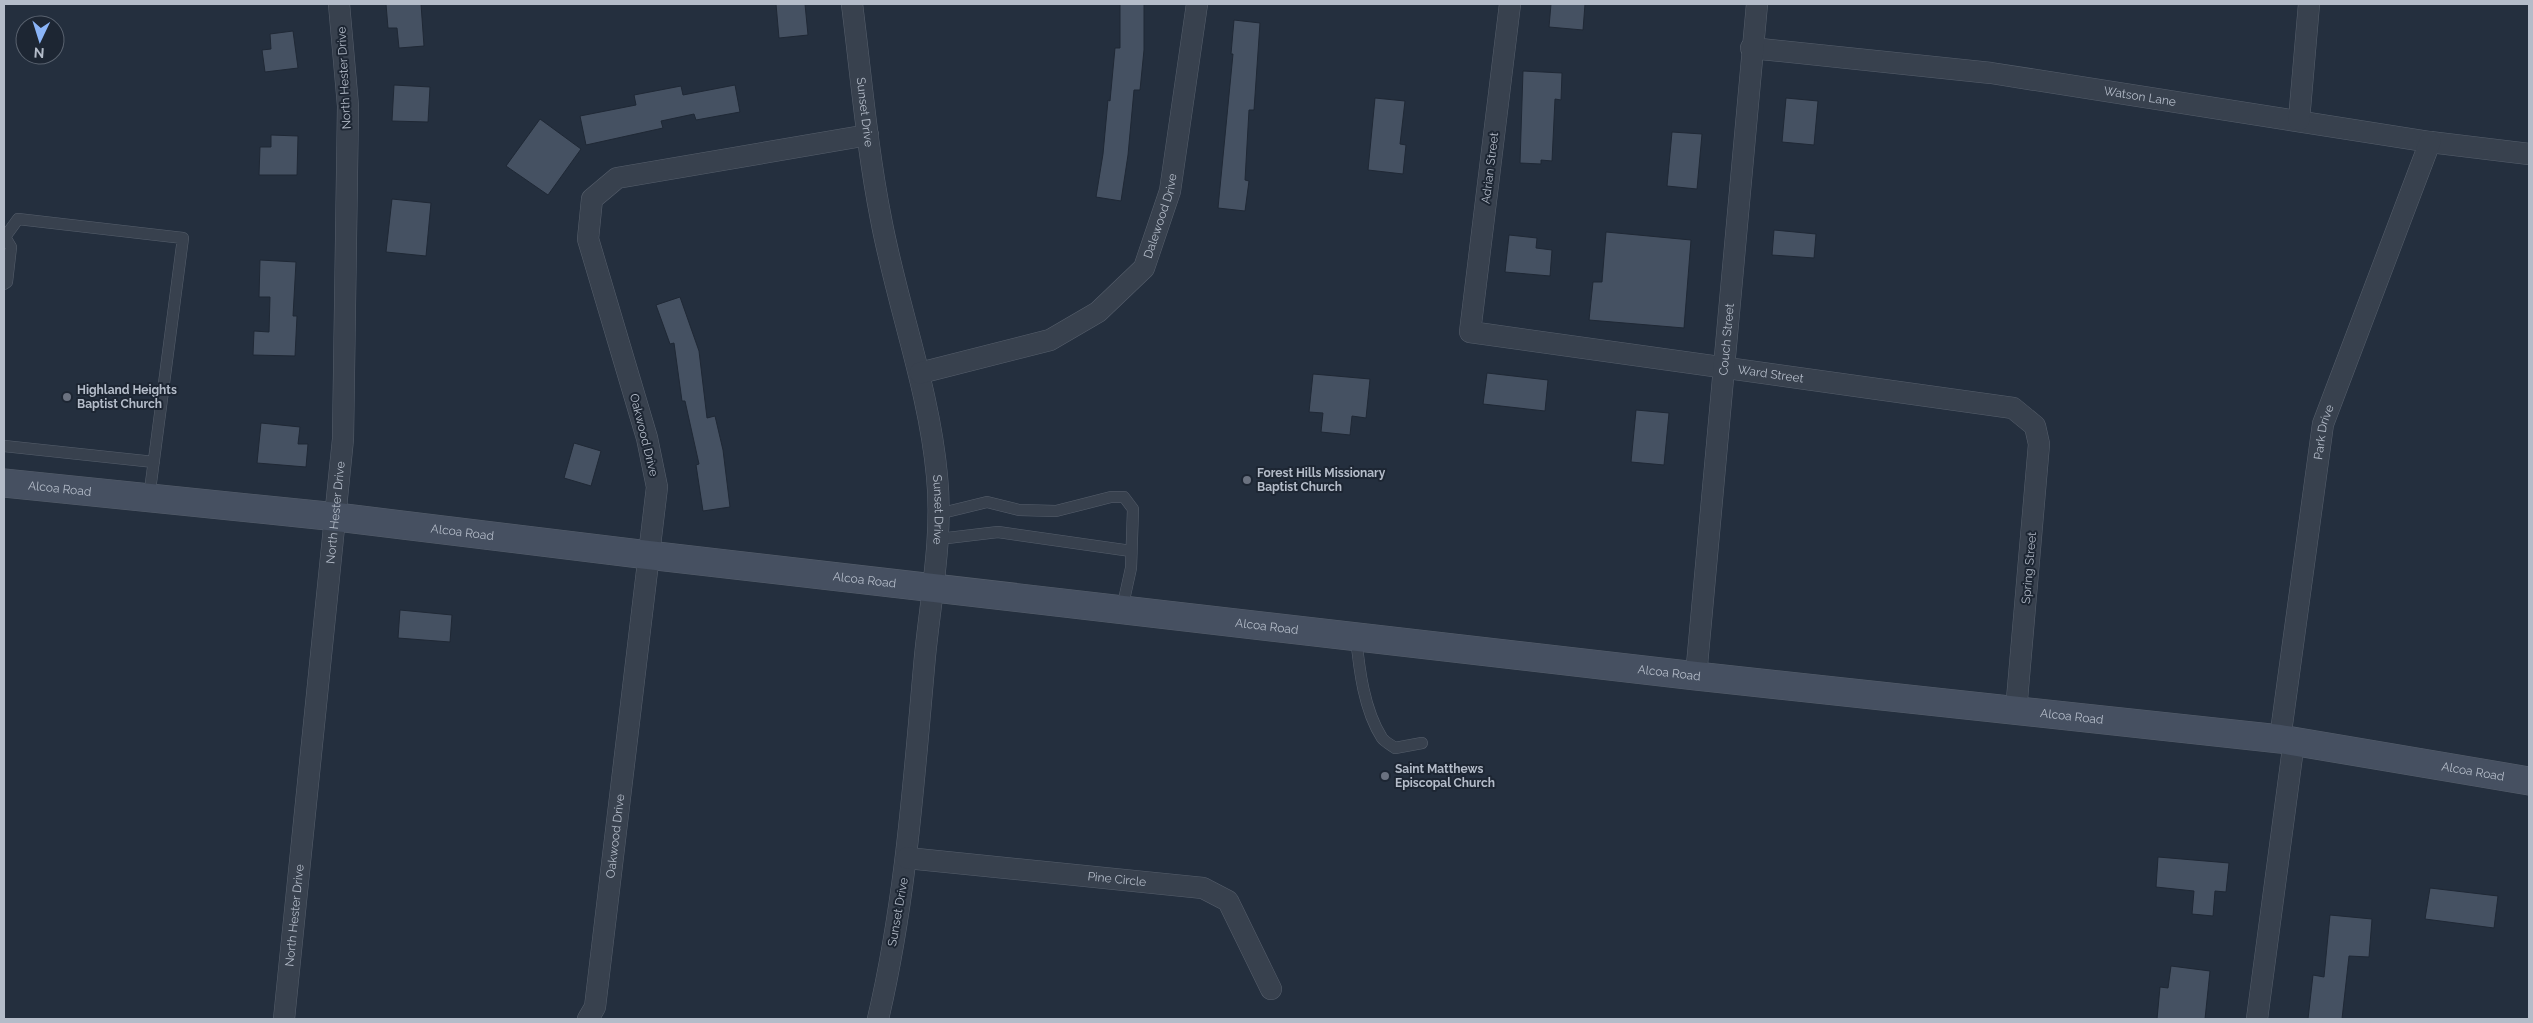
<svg xmlns="http://www.w3.org/2000/svg" width="2533" height="1023" viewBox="0 0 2533 1023" font-family="Raleway,sans-serif">
<rect width="100%" height="100%" fill="#242f3e"/>
<path fill="#455162" stroke="#1f2835" d="M 386,4 L 421,4 L 424,46 L 399,48 L 397,28 L 388,28 Z
M 776,4 L 805,4 L 808,35 L 779,38 Z
M 1120,4 L 1144,4 L 1144,50 L 1140,90 L 1134,90 L 1128,155 L 1121,201 L 1096,197 L 1103,154 L 1108,100 L 1110,101 L 1115,48 L 1120,48 Z
M 1551,4 L 1585,4 L 1583,30 L 1549,27 Z
M 1234,20 L 1260,23 L 1254,110 L 1249,110 L 1245,180 L 1249,181 L 1245,211 L 1218,208 L 1233,54 L 1231,54 Z
M 293,31 L 298,68 L 265,72 L 262,50 L 271,49 L 270,34 Z
M 1523,71 L 1562,73 L 1561,100 L 1555,99 L 1552,161 L 1541,160 L 1541,164 L 1520,163 Z
M 394,85 L 430,87 L 428,122 L 392,121 Z
M 735,85 L 740,112 L 696,120 L 694,114 L 661,121 L 663,128 L 586,145 L 580,116 L 636,105 L 634,95 L 681,86 L 683,95 Z
M 1375,98 L 1405,101 L 1400,144 L 1406,145 L 1403,174 L 1368,170 Z
M 1786,98 L 1818,101 L 1814,145 L 1782,142 Z
M 540,119 L 581,149 L 548,195 L 506,166 Z
M 1672,132 L 1702,134 L 1697,189 L 1667,186 Z
M 271,135 L 298,136 L 297,175 L 259,175 L 260,147 L 271,147 Z
M 392,199 L 431,203 L 426,256 L 386,252 Z
M 1774,230 L 1816,234 L 1814,258 L 1772,255 Z
M 1606,232 L 1691,240 L 1684,328 L 1589,320 L 1593,282 L 1602,282 Z
M 1509,235 L 1537,238 L 1536,248 L 1552,250 L 1550,276 L 1505,272 Z
M 260,260 L 296,262 L 293,316 L 297,316 L 295,356 L 253,355 L 254,331 L 269,332 L 270,297 L 259,297 Z
M 680,297 L 699,351 L 707,418 L 715,416 L 723,450 L 730,507 L 703,511 L 696,465 L 699,464 L 685,401 L 682,401 L 674,343 L 670,344 L 656,305 Z
M 1487,373 L 1548,380 L 1545,411 L 1483,404 Z
M 1313,374 L 1370,379 L 1366,418 L 1352,416 L 1350,435 L 1321,432 L 1323,413 L 1309,412 Z
M 1636,410 L 1669,413 L 1664,465 L 1631,462 Z
M 261,423 L 300,427 L 298,444 L 308,444 L 306,467 L 257,463 Z
M 574,443 L 601,451 L 591,486 L 564,478 Z
M 400,610 L 452,615 L 450,642 L 398,638 Z
M 2158,857 L 2229,863 L 2226,892 L 2215,891 L 2213,916 L 2192,914 L 2194,891 L 2156,887 Z
M 2430,888 L 2498,896 L 2494,928 L 2425,919 Z
M 2330,915 L 2372,919 L 2369,957 L 2349,956 L 2342,1019 L 2308,1019 L 2313,975 L 2324,977 Z
M 2171,966 L 2210,971 L 2205,1019 L 2157,1019 L 2160,987 L 2168,988 Z"/>
<g fill="none" stroke-linecap="round" stroke-linejoin="round">
<defs>
<path id="lane" d="M 5,237 L 18,219 L 183,238 L 149,498
M 4,284 L 7,282 L 11,247 L 5,237
M 4,446 L 154,462
M 938,514 L 987,502 L 1019,510 L 1056,511 L 1111,497 L 1124,497 L 1133,509 L 1131,568 L 1122,609
M 939,539 L 998,532 L 1131,551
M 1356,636 C 1359,669 1364,710 1382,738 C 1385,742 1391,745 1395,748 L 1422,743"/>
<g id="street">
<path id="s1" d="M 852,4 C 861,75 867,148 881,219 C 897,305 929,388 937,476 C 943,536 931,596 925,656 C 914,778 906,900 878,1019"/>
<path id="s2" d="M 1510,4 L 1470,332 L 2013,408 L 2035,426 L 2039,444 L 2016,711"/>
<path id="s3" d="M 1751,48 L 1991,73 L 2430,142 L 2529,154"/>
<path d="M 2299,120 L 2309,4"/>
<path id="s4" d="M 920,373 L 1050,340 L 1098,312 L 1144,268 L 1170,191 L 1197,4"/>
<path id="s5" d="M 1696,676 L 1757,4"/>
<path id="s6" d="M 2280,739 L 2323,424 L 2430,142"/>
<path id="s7" d="M 907,858 L 1203,888 L 1228,901 L 1271,989"/>
<path id="s8" d="M 284,1019 L 343,439 L 348,106 L 339,4"/>
<path id="s9" d="M 588,1019 L 595,1007 L 657,487 L 647,438 L 588,239 L 592,199 L 617,178 L 868,135"/>
<path d="M 2257,1019 L 2294,741"/>
</g>
<g id="secondary">
<path id="s10" d="M 4,483 L 337,517 L 648,555 L 1696,676 L 2280,739 L 2529,781"/>
</g>
</defs>
<use href="#lane" stroke="#565f6c" stroke-width="12"/>
<use href="#street" stroke="#565f6c" stroke-width="22"/>
<use href="#secondary" stroke="#565f6c" stroke-width="29"/>
<use href="#lane" stroke="#38414e" stroke-width="11"/>
<use href="#street" stroke="#38414e" stroke-width="21"/>
<use href="#secondary" stroke="#465061" stroke-width="28"/>
</g>
<g fill="#6b7280" stroke="#1d2633" stroke-width="2">
<circle cx="67" cy="397" r="5"/>
<circle cx="1247" cy="480" r="5"/>
<circle cx="1385" cy="776" r="5"/>
</g>
<g text-anchor="middle" stroke-width="4" stroke-linejoin="round" paint-order="stroke">
<g font-size="12" fill="#b4bcc9" stroke="#1d2633">
<text transform="translate(344 78) rotate(-93)" y="4">North Hester Drive</text>
<text dy="4" stroke="none"><textPath href="#s3" startOffset="392">Watson Lane</textPath></text>
<text dy="4" stroke="none"><textPath href="#s1" startOffset="109">Sunset Drive</textPath></text>
<text transform="translate(1490 168) rotate(-83)" y="4">Adrian Street</text>
<text dy="4" stroke="none"><textPath href="#s4" startOffset="308">Dalewood Drive</textPath></text>
<text dy="4" stroke="none"><textPath href="#s5" startOffset="338">Couch Street</textPath></text>
<text dy="4" stroke="none"><textPath href="#s2" startOffset="634">Ward Street</textPath></text>
<text dy="4" stroke="none"><textPath href="#s6" startOffset="310">Park Drive</textPath></text>
<text transform="translate(644 435) rotate(76)" y="4">Oakwood Drive</text>
<text dy="4" stroke="none"><textPath href="#s10" startOffset="56">Alcoa Road</textPath></text>
<text dy="4" stroke="none"><textPath href="#s1" startOffset="514">Sunset Drive</textPath></text>
<text dy="4" stroke="none"><textPath href="#s8" startOffset="509">North Hester Drive</textPath></text>
<text dy="4" stroke="none"><textPath href="#s10" startOffset="461">Alcoa Road</textPath></text>
<text transform="translate(2029 568) rotate(-85)" y="4">Spring Street</text>
<text dy="4" stroke="none"><textPath href="#s10" startOffset="866">Alcoa Road</textPath></text>
<text dy="4" stroke="none"><textPath href="#s10" startOffset="1271">Alcoa Road</textPath></text>
<text dy="4" stroke="none"><textPath href="#s10" startOffset="1676">Alcoa Road</textPath></text>
<text dy="4" stroke="none"><textPath href="#s10" startOffset="2081">Alcoa Road</textPath></text>
<text dy="4" stroke="none"><textPath href="#s10" startOffset="2486">Alcoa Road</textPath></text>
<text dy="4" stroke="none"><textPath href="#s9" startOffset="186">Oakwood Drive</textPath></text>
<text dy="4" stroke="none"><textPath href="#s7" startOffset="211">Pine Circle</textPath></text>
<text transform="translate(898 912) rotate(-80)" y="4">Sunset Drive</text>
<text dy="4" stroke="none"><textPath href="#s8" startOffset="104">North Hester Drive</textPath></text>
</g>
<g font-size="12" font-weight="bold" fill="#b4bcc9" stroke="#1d2633" text-anchor="start">
<text x="77" y="394">Highland Heights<tspan x="77" dy="14">Baptist Church</tspan></text>
<text x="1257" y="477">Forest Hills Missionary<tspan x="1257" dy="14">Baptist Church</tspan></text>
<text x="1395" y="773">Saint Matthews<tspan x="1395" dy="14">Episcopal Church</tspan></text>
</g>
</g>
<rect width="2533" height="1023" fill="none" stroke="#b4bcc9" stroke-width="10"/>
<g transform="translate(40 40) rotate(184)"><circle r="24" fill="#1d2633" stroke="#59626f"/>
<path d="M0-4L9 19L0 12L-9 19Z" fill="#8ab4f8"/>
<text y="-8" font-size="14" font-weight="bold" text-anchor="middle" fill="#b4bcc9">N</text>
</g>
</svg>
